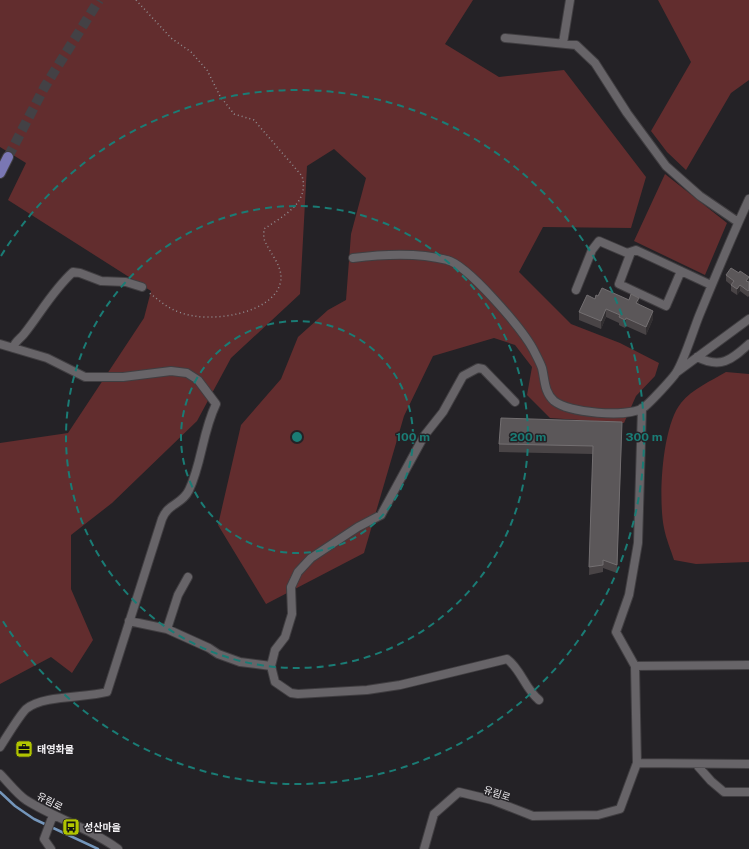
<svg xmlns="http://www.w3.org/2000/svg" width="749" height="849" viewBox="0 0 749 849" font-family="'Public Sans','Noto Sans KR',sans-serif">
<rect width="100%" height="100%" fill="#242226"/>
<path fill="#622d2e" d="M 0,0 L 473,0 L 445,44 L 499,77 L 564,70 L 646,177 L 631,228 L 543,227 L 519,272 L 571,324 L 620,343 L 659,363 L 655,376 L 636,396 L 624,423 L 550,418 L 527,395 L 532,367 L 515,345 L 494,338 L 433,356 L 404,416 L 364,553 L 266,604 L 218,525 L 241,425 L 281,379 L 298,337 L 328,310 L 346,300 L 351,234 L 366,178 L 334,149 L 307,166 L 300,294 L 231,358 L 197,421 L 112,503 L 71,535 L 71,589 L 93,640 L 72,673 L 51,657 L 0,684 L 0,443 L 68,433 L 144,318 L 151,291 L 8,200 L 26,163 L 0,147 Z
M 658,0 L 749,0 L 749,80 L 731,93 L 686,170 L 667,152 L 651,131 L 691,62 Z
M 665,174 L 727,223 L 705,275 L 634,241 Z
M 726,372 L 749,374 L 749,562 L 696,564 L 674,560 C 671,550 666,539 664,528 C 658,499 662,426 681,403 C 692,389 711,381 726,372 Z"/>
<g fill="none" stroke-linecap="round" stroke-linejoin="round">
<path stroke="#7496bb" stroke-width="2.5" d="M 0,792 L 15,806 L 34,819 L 98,849"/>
<path stroke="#434145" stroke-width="10" stroke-dasharray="10 5" stroke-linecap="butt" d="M 8,157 L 44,88 L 99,0"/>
<defs>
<path id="minor" d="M 505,38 L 576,45 L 595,63 L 627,113 L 666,166 L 700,196 L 738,222
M 563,43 L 570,0
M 631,252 L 619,284 L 666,306 L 681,271
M 353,258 C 384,254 417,252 447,260 C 468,265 522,329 533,349 C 536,355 540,362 542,368 C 545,380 544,392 554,401 C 569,413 626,418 643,408 C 649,404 672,379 676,373 C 684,361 693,331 699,316 C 715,277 731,238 749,199
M 576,290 L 592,250 L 599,241 L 627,253 L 636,250 L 711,285
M 0,344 L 47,358 L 85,377 L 123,377 L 171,371 L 187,373 L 198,380 L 216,404 C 202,433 202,463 189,490 C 182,505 168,503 162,519 L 107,692 C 85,698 43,695 26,709 C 19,716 6,738 0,747
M 13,348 C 15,341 20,339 24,334 C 40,314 53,290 73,272 L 80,273 L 101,281 L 126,282 L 142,287
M 697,357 C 721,369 731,360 749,344
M 677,372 L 749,319
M 515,402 L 483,369 L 478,368 L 463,376 L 443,412 L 424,436 L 381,515 L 358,527 L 311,558 L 298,572 L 291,587 L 292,614 L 285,637 L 275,650 L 271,666 L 275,682 L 291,693 L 298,694 L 367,690 L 400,685 L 507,659 C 521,669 525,689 539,700
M 129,621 L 167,629 L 209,648 L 218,654 L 240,662 L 271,666
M 167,629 L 178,595 L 188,577
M 635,666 L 749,665
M 637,763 L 749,764
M 696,764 L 711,781 L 724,792 L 749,792
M 0,774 C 8,782 17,794 26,800 C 56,819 90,828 118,849
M 51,849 L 44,839 L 53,815
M 424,849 L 434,814 L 459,792 L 492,800 L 533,816 L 598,815 L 620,809 L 637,763 L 635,666 L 616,632 L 629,595 L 638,543 L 642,408"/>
<path id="major" d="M 0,173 L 8,157"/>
</defs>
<use href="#minor" stroke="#403e41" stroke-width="10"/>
<use href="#major" stroke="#403e41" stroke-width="12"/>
<path stroke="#908e92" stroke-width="1.5" stroke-dasharray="1 3" stroke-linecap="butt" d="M 136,0 L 171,38 L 191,52 L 207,70 L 220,96 L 234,114 L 254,120 L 302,176 C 310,203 283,216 264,229 C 264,233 263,238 265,241 C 270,254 285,268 280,284 C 271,315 208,323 182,313 C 168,309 159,300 148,292"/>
<use href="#minor" stroke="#676468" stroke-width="8"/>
<use href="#major" stroke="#7a77b4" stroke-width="10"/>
</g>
<path fill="#494446" d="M 739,273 L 749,277 L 749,296 L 748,297 L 740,291 L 737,295 L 731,291 L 731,285 L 726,281 L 726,275 Z
M 598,296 L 639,305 L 653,319 L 646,335 L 626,326 L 625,328 L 619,325 L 619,323 L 606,317 L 601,329 L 579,320 L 579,312 Z
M 622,430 L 617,573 L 603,568 L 603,572 L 589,575 L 593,454 L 499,452 L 499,444 Z"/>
<path fill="#322f31" d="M 749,277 L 749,283 L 746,281 Z
M 740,285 L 740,291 L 737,295 L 737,289 Z
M 639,298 L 639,306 L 636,303 Z
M 606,309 L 606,317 L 601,329 L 601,321 Z
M 653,311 L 653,319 L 646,335 L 646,327 Z
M 626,318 L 626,326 L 625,328 L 625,320 Z"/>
<path fill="#5b5759" stroke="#736f71" d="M 731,268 L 739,273 L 740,271 L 749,277 L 746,281 L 749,282 L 749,290 L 748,291 L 740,285 L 737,289 L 731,285 L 734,281 L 726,275 Z
M 602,288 L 629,300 L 631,294 L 639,298 L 636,303 L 653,311 L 646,327 L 626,318 L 625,320 L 619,317 L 620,315 L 606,309 L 601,321 L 579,312 L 587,295 L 595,299 L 596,295 L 598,296 Z
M 501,418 L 622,422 L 617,565 L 603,560 L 603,565 L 589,567 L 593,446 L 499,444 Z"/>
<g fill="none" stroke="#1a7c75" stroke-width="2" stroke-dasharray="7 5">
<circle cx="297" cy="437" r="116"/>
<circle cx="297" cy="437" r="231"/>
<path d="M1 256A347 347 0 1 1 1 618"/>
</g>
<defs>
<symbol id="office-square" viewBox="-11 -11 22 22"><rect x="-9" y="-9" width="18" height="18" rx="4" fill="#b1c500" stroke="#242226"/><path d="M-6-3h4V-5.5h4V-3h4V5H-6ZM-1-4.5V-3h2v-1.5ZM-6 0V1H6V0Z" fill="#111"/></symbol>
<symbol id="bus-square" viewBox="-11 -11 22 22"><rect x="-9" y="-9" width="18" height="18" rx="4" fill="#b1c500" stroke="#242226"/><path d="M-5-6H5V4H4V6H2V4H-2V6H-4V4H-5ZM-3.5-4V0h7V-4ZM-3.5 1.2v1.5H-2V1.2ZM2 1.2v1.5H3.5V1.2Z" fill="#111"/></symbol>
</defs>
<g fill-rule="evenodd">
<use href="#office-square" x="14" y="739" width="20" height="20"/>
<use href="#bus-square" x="61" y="817" width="20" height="20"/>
</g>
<g text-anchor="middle" stroke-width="3" stroke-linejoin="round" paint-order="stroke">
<g font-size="10" font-weight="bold" fill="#f3f1f4" stroke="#242226" text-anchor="start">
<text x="37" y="753">태영화물</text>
<text x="84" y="831">성산마을</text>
</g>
<g font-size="10" fill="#f3f1f4" stroke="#242226">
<text transform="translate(497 793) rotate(18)" y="4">유림로</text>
<text transform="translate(50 801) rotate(27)" y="4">유림로</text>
</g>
</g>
<circle cx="297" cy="437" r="6" fill="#1a7c75" stroke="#242226" stroke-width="2"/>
<g font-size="12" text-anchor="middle" font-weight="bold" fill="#1a7c75" stroke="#242226" stroke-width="3" stroke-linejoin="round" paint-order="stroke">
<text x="413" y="441">100 m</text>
<text x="528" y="441">200 m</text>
<text x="644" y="441">300 m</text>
</g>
</svg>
